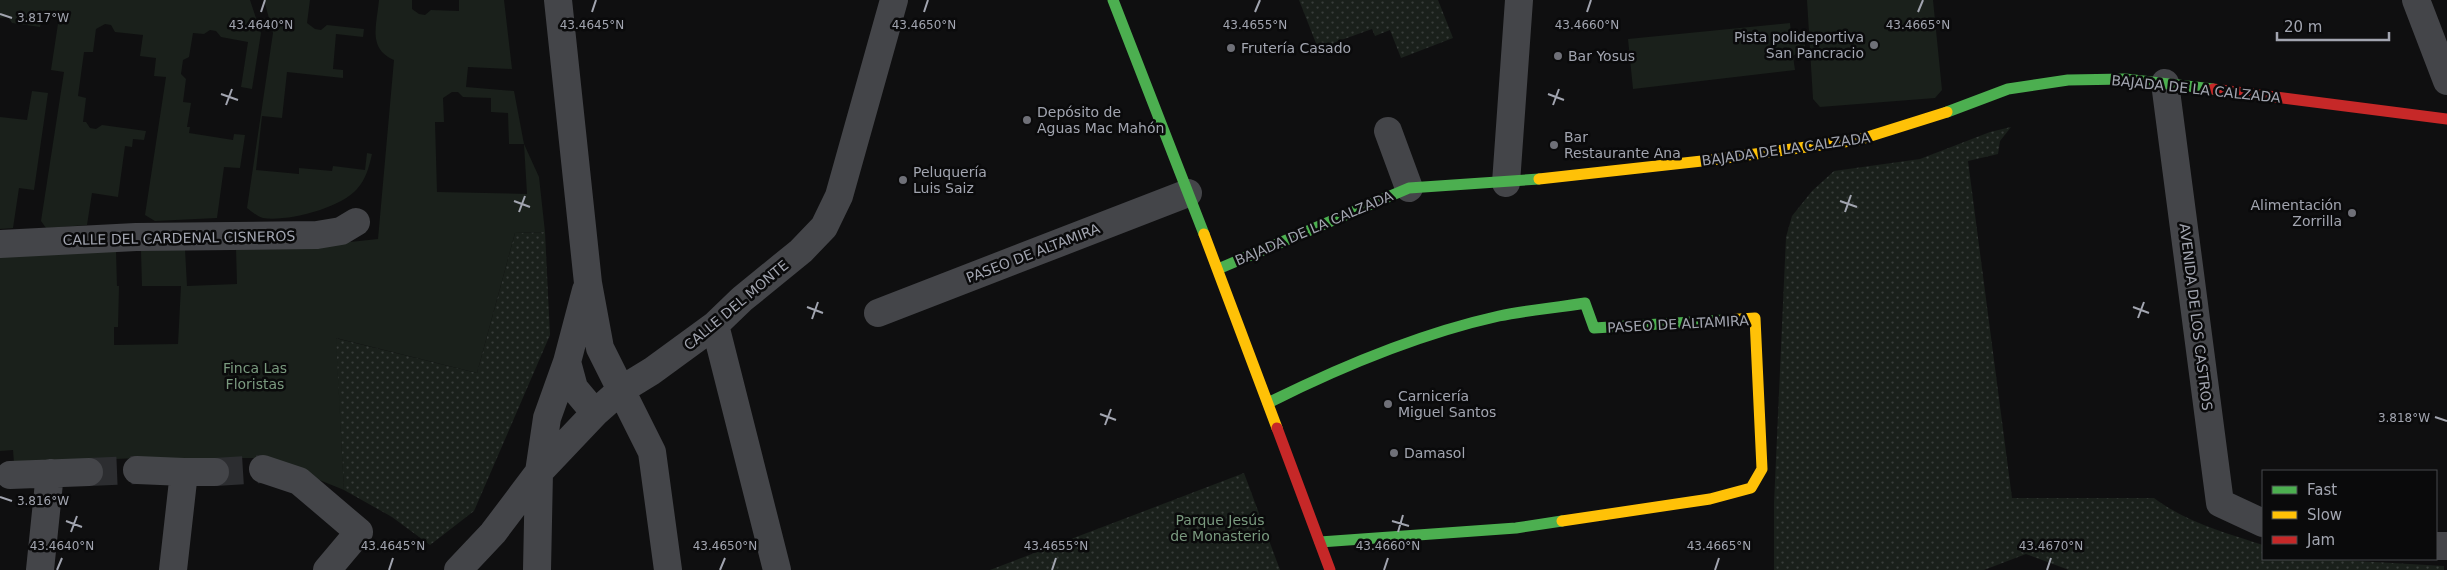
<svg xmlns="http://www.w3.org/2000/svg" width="2447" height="570" viewBox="0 0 2447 570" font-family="'DejaVu Sans',sans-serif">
<defs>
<pattern id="grass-dots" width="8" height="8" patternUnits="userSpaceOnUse" patternTransform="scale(1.25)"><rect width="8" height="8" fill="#1a201b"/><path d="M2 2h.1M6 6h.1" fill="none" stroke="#383d3a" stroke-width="1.8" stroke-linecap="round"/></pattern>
</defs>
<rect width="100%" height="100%" fill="#0f0f10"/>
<path fill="url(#grass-dots)" d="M 1299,0 L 1438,0 L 1453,38 L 1401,58 L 1390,30 L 1375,36 L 1372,29 L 1333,43 L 1336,50 L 1321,56 Z
M 2011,127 L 2000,141 L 1998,154 L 1968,161 L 2012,498 L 2154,498 C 2186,522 2226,533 2263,545 L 2263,559 L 2323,559 L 2444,566 L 2444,570 L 2069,570 L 2026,554 L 1984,570 L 1774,570 L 1774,503 L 1786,237 L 1792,216 L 1812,191 L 1834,171 L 1920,159 L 1990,132 Z
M 545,232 L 550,335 L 474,511 L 430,545 L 392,517 L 344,490 L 335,338 L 477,373 L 515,233 Z
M 1244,473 L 1280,570 L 990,570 Z"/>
<path fill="#1a201b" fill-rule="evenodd" d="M 0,0 L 250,0 L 261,33 L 252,89 L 241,87 L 248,42 L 221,37 L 216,31 L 210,30 L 204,34 L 193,33 L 189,57 L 183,60 L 181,74 L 186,79 L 183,102 L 191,103 L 187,127 L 190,127 L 189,133 L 233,140 L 234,134 L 245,135 L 240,168 L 224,167 L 217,218 L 155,221 L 145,215 L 166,77 L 154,76 L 156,58 L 140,56 L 143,35 L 115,32 L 111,25 L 105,24 L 96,29 L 93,52 L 84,52 L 78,96 L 86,98 L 83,122 L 86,122 L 90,128 L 96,129 L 102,125 L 146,131 L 144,140 L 133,139 L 132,147 L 125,146 L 118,197 L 92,193 L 87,225 L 46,228 L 41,221 L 64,72 L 51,70 L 59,17 L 43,14 L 40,27 L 12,23 L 8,17 L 0,18 Z
M 264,0 L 310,0 L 307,23 L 315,29 L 321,30 L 327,25 L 364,29 L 363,37 L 336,34 L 333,69 L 343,70 L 343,78 L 287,72 L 282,118 L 262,116 L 256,170 L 299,174 L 299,168 L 332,171 L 333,166 L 365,170 L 367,153 L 372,154 C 369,167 366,179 357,189 C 341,208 287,222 263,218 C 258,217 251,211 247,208 L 273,33 Z
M 379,0 L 412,0 L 412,9 L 419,14 L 425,15 L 431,10 L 459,11 L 459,0 L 504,0 L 512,69 L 468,67 L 466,87 L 514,91 L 524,144 L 539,177 L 545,232 L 515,233 L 477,373 L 336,338 L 344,490 L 265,458 L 140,458 L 14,463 L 13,450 L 0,451 L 0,257 L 116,251 L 117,286 L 119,286 L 118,327 L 114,327 L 114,345 L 178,344 L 181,286 L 142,286 L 141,251 L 185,249 L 187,286 L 237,284 L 236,248 L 303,247 L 378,239 L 394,60 C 367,49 377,24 379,0 ZM 452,92 L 458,92 L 463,97 L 491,98 L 491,112 L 508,113 L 509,144 L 524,144 L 527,194 L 437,192 L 435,122 L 444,122 L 443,98 Z
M 1807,0 L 1933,0 L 1942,90 L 1935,98 L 1820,107 L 1813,99 Z
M 1790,23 L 1791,33 L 1805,39 L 1805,48 L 1793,56 L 1795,70 L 1633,89 L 1628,39 Z
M 32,91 L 48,93 L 34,190 L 19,188 L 13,228 L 0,229 L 0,117 L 27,120 Z"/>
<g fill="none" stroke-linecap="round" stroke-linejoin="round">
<path stroke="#2c2d30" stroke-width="28" stroke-dasharray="28 14" stroke-linecap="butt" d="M 89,472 L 137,470
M 215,472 L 263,469"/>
<path stroke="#444549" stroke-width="28" d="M 558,0 L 588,283 L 600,348 L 652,452 L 668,570
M 2416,0 L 2447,81
M 2165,83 L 2220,503 L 2263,523
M 1388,131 L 1409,188
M 1506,183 L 1519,0
M 0,244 L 136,237 L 317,235 L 341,231 L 356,222
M 878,313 L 1188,193
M 715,325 L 777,570
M 567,362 L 574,388 L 595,413
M 263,469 L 299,481 L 359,532 L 327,570
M 137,470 L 184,472 L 173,570
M 184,472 L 215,472
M 10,475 L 89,472
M 2436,546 L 2447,546
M 40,570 L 50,473
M 458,570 L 493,533 L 539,472 L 595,413 L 621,390 L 652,371 L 715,325 L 742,299 L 801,251 L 824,227 L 839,196 L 894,0
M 537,570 L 539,472 L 547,418 L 567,362 L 586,290"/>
<path stroke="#4caf50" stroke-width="11" d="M 1113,0 L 1204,234
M 1947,112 L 2008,89 L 2068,80 L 2125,79 L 2213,89
M 1218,269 L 1409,188 L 1539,179
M 1268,403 C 1342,366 1418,334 1499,316 C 1527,310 1556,308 1585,303 L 1594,328 L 1725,320
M 1320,542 L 1516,528 L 1562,521"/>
<path stroke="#ffc107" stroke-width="11" d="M 1539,179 L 1711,160 L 1858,140 L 1947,112
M 1204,234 L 1277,428
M 1562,521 L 1710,499 L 1751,488 L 1762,469 L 1755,318 L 1725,320"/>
<path stroke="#c62828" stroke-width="11" d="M 2213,89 L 2447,119
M 1277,428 L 1330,570"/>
</g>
<path fill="none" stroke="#a2a5b0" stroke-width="2" d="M 261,12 L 265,0M 592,12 L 596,0M 924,12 L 928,0M 1255,12 L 1260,0M 1587,12 L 1591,0M 1918,12 L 1923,0M 0,14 L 12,18M 221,94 L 238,100M 1548,94 L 1564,100M 226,105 L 232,89M 1553,105 L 1559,89M 514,201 L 530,207M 1840,201 L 1857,207M 519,212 L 525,196M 1845,212 L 1851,195M 807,307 L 823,313M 2133,307 L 2149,313M 2138,318 L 2144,302M 812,319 L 818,302M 1100,414 L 1116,420M 2435,417 L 2447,421M 1105,425 L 1111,409M 0,497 L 12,501M 66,521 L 82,527M 1392,521 L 1409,526M 71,532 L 77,516M 1398,532 L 1403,515M 57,570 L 62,558M 389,570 L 393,558M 720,570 L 725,558M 1052,570 L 1056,558M 1384,570 L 1388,558M 1715,570 L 1719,558M 2047,570 L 2051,558"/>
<g fill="#6f7078" stroke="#0a0a0b" stroke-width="2">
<circle cx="1874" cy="45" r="5"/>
<circle cx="1231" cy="48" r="5"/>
<circle cx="1558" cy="56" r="5"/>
<circle cx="1027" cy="120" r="5"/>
<circle cx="1554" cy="145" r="5"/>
<circle cx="903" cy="180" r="5"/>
<circle cx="2352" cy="213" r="5"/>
<circle cx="1388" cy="404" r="5"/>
<circle cx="1394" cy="453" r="5"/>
</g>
<g text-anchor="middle" stroke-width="5" stroke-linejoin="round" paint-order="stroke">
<g font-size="14" fill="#a2a5b0" stroke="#0a0a0b" text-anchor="start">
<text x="1864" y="42" text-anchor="end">Pista polideportiva<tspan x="1864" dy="16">San Pancracio</tspan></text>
<text x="1241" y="53">Frutería Casado</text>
<text x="1568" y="61">Bar Yosus</text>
<text x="1037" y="117">Depósito de<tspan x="1037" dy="16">Aguas Mac Mahón</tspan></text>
<text x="1564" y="142">Bar<tspan x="1564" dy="16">Restaurante Ana</tspan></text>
<text x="913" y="177">Peluquería<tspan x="913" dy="16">Luis Saiz</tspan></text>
<text x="2342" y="210" text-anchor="end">Alimentación<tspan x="2342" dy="16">Zorrilla</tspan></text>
<text x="1398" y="401">Carnicería<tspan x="1398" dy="16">Miguel Santos</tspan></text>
<text x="1404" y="458">Damasol</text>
</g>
<g font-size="14" fill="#a2a5b0" stroke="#0a0a0b">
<text transform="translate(2196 89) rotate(6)" y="5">BAJADA DE LA CALZADA</text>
<text transform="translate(1786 149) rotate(-8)" y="5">BAJADA DE LA CALZADA</text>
<text transform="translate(1314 228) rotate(-23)" y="5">BAJADA DE LA CALZADA</text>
<text transform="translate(179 238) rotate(-1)" y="5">CALLE DEL CARDENAL CISNEROS</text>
<text transform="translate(1033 253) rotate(-21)" y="5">PASEO DE ALTAMIRA</text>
<text transform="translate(736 305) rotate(-40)" y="5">CALLE DEL MONTE</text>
<text transform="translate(2196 317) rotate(83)" y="5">AVENIDA DE LOS CASTROS</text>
<text transform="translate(1678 324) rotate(-3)" y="5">PASEO DE ALTAMIRA</text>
</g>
<g font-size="14" fill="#7a9a7f" stroke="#0a0a0b">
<text x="255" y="373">Finca Las<tspan x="255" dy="16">Floristas</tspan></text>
<text x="1220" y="525">Parque Jesús<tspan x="1220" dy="16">de Monasterio</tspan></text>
</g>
</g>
<g font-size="12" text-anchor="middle" fill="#a2a5b0" stroke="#0a0a0b" stroke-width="5" stroke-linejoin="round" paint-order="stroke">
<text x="43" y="22">3.817°W</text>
<text x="1587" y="29">43.4660°N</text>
<text x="1918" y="29">43.4665°N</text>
<text x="261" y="29">43.4640°N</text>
<text x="592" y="29">43.4645°N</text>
<text x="924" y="29">43.4650°N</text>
<text x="1255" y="29">43.4655°N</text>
<text x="2404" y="422">3.818°W</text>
<text x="43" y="505">3.816°W</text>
<text x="62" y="550">43.4640°N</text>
<text x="393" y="550">43.4645°N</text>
<text x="725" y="550">43.4650°N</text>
<text x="1056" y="550">43.4655°N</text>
<text x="1388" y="550">43.4660°N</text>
<text x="1719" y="550">43.4665°N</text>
<text x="2051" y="550">43.4670°N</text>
</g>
<rect x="2262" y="470" width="175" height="90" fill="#0a0a0b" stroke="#47484d"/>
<rect x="2272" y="486" width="25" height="8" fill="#4caf50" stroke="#47484d"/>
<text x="2307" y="495" font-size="15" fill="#a2a5b0">Fast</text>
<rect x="2272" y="511" width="25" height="8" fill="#ffc107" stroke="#47484d"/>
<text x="2307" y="520" font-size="15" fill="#a2a5b0">Slow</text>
<rect x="2272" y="536" width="25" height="8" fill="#c62828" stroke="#47484d"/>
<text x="2307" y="545" font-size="15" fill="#a2a5b0">Jam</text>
<path d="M2277 32v8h112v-8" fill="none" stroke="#a2a5b0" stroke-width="2.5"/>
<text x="2284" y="32" font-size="15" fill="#a2a5b0" stroke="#0a0a0b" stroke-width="4" paint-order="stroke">20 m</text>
</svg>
